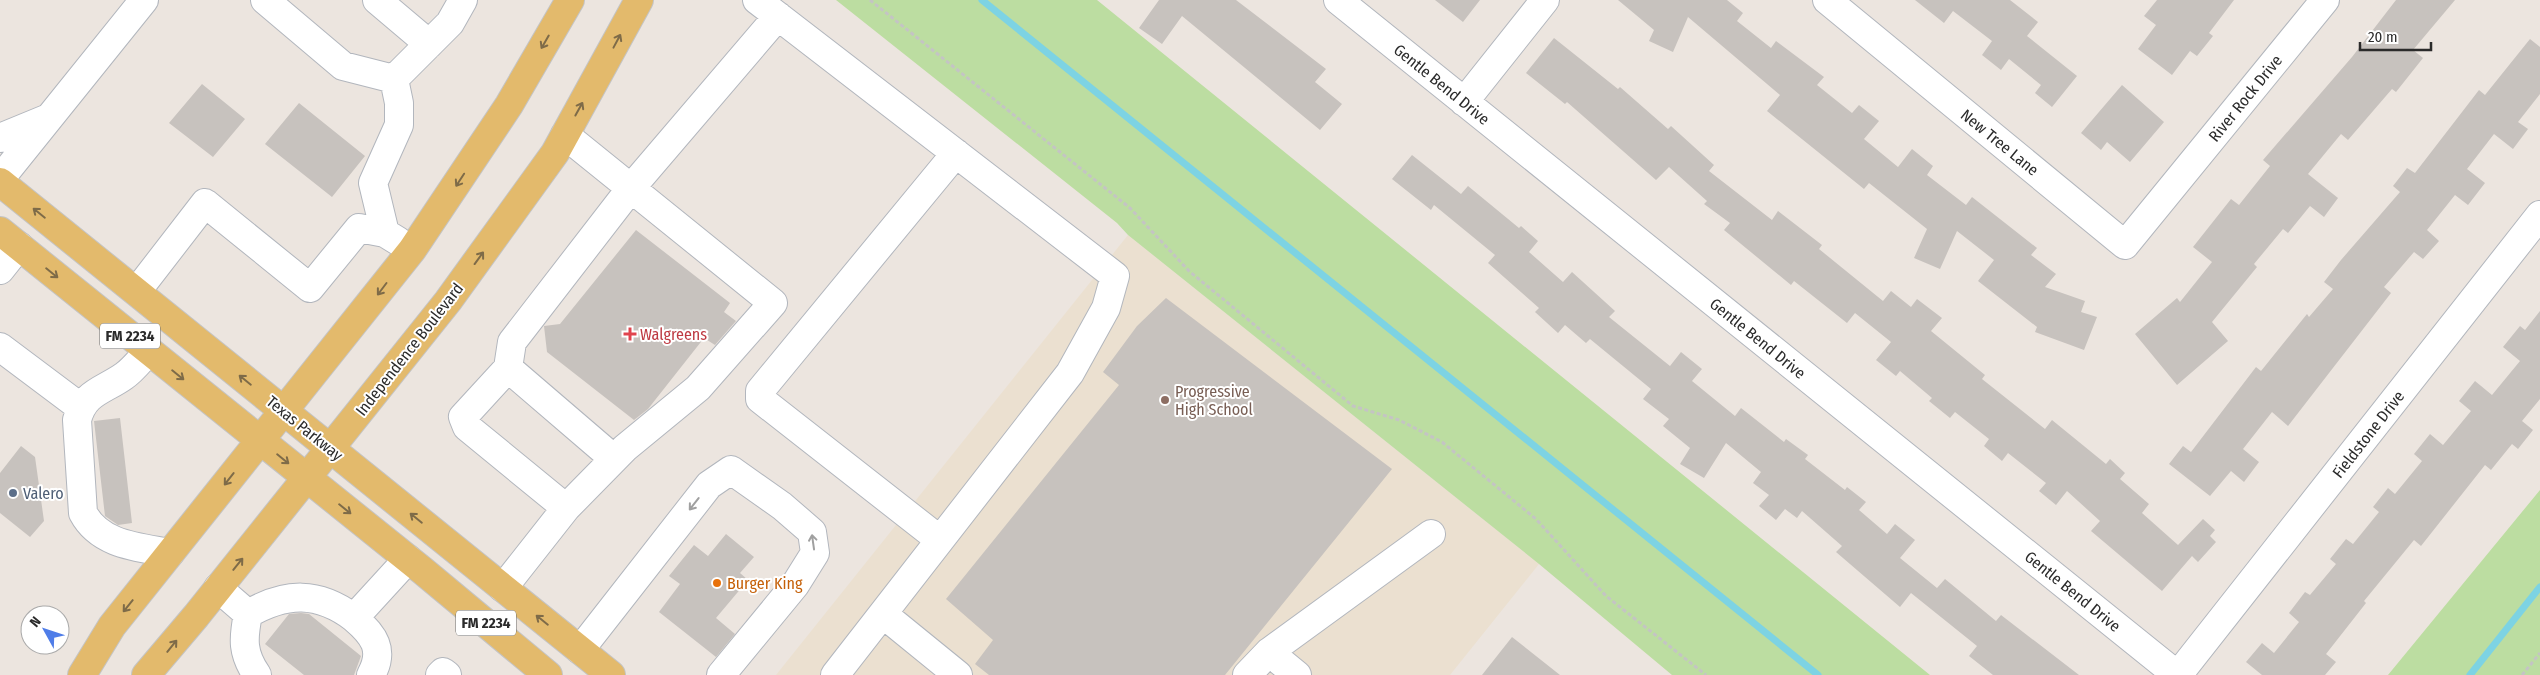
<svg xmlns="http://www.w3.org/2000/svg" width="2540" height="675" viewBox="0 0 2540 675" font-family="'Fira Sans Condensed',sans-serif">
<rect width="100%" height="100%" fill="#ece5df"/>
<path fill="#ebe0d0" d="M 1128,235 L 1539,564 L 1450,675 L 776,675 Z"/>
<path fill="#bcdda1" d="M 836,0 L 1097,0 L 1930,675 L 1672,675 L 1539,564 L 1128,235 L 1117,223 Z
M 2540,490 L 2540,675 L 2388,675 Z"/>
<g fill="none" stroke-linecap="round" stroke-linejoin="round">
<path stroke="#7dd3e3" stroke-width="7" d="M 982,0 L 1818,675
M 2470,675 L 2540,587"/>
</g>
<path fill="#c7c2be" d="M 1159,0 L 1236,0 L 1326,69 L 1315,82 L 1342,104 L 1320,130 L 1182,16 L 1162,44 L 1139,28 Z
M 1435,0 L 1480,0 L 1463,22 Z
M 1618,0 L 1727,0 L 1743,13 L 1737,21 L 1771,48 L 1776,41 L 1824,77 L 1817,85 L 1852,113 L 1859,105 L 1879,121 L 1864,139 L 1898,167 L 1912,149 L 1933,166 L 1927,175 L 1966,205 L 1972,197 L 2037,248 L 2031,255 L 2056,274 L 2045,287 L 2085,301 L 2081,312 L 2097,317 L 2084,350 L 2035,332 L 2037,327 L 1978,281 L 1994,260 L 1957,231 L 1940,269 L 1914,258 L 1927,229 L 1869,183 L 1864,189 L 1767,111 L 1780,95 L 1688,17 L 1673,52 L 1649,41 L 1654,30 Z
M 1915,0 L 2010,0 L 2038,22 L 2027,36 L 2077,76 L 2052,107 L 2035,93 L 2041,85 L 2009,59 L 2001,70 L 1982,55 L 1992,41 L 1953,11 L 1944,23 Z
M 2157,0 L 2234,0 L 2209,33 L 2213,36 L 2197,56 L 2190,51 L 2172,75 L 2138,49 L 2156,25 L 2144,16 Z
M 2396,0 L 2455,0 L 2413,50 L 2423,58 L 2396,92 L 2392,89 L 2348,140 L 2341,134 L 2308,174 L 2338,198 L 2324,217 L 2310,206 L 2288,233 L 2283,229 L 2254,264 L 2257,267 L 2212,322 L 2228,341 L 2177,385 L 2135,334 L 2177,298 L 2180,302 L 2212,262 L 2193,247 L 2231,199 L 2239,205 L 2270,166 L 2263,160 L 2352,57 Z
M 1554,38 L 1618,89 L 1620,87 L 1668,129 L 1671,126 L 1714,165 L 1709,171 L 1772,220 L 1778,211 L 1822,245 L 1819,249 L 1883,301 L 1891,291 L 1911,307 L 1917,299 L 1942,318 L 1931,331 L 1985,375 L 1982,379 L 2045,429 L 2052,420 L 2106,464 L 2110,459 L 2125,473 L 2120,479 L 2149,504 L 2142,513 L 2178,545 L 2203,519 L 2215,530 L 2210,536 L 2216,542 L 2198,562 L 2192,556 L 2162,591 L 2091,531 L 2100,521 L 2067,491 L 2056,505 L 2039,491 L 2046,483 L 2008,453 L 2002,461 L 1984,446 L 1989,439 L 1955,412 L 1950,418 L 1929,401 L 1932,398 L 1900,371 L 1896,376 L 1876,360 L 1891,342 L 1855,313 L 1847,323 L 1794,281 L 1791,285 L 1724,230 L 1730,223 L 1704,204 L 1707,201 L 1669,167 L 1656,180 L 1567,102 L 1565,104 L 1526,73 Z
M 2530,39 L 2540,47 L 2540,94 L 2518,122 L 2528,129 L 2513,149 L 2494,134 L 2467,169 L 2485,183 L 2468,205 L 2455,195 L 2427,230 L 2439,241 L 2423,259 L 2414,252 L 2384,287 L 2391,293 L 2288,426 L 2272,412 L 2243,449 L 2259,462 L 2244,482 L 2231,471 L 2210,496 L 2169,464 L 2183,446 L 2191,452 L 2256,367 L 2261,371 L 2307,314 L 2309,317 L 2333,289 L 2324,282 L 2341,260 L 2400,192 L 2393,186 L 2407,168 L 2415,173 L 2479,90 L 2485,95 Z
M 202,84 L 245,119 L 213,157 L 169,123 Z
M 2122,85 L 2164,122 L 2130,162 L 2107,142 L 2101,150 L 2081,133 Z
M 299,103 L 365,156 L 332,197 L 265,144 Z
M 1412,155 L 1461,194 L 1468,186 L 1519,228 L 1521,226 L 1538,241 L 1529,252 L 1563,282 L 1572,272 L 1615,311 L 1609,317 L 1670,366 L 1681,352 L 1702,369 L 1692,381 L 1735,416 L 1741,408 L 1784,442 L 1786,439 L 1808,455 L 1805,459 L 1845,490 L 1847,487 L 1866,502 L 1859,510 L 1887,534 L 1895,524 L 1915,540 L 1900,558 L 1937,588 L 1945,579 L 1996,621 L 2001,615 L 2079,675 L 1993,675 L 1969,656 L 1977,646 L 1911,593 L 1900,607 L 1836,552 L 1842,546 L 1802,511 L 1797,518 L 1785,509 L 1776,520 L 1759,506 L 1769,495 L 1753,483 L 1761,472 L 1726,443 L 1704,478 L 1680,464 L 1690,448 L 1663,426 L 1669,419 L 1643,399 L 1651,389 L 1590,339 L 1586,343 L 1565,325 L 1558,333 L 1535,312 L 1539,308 L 1488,263 L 1495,255 L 1434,205 L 1431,210 L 1392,179 Z
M 636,230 L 730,303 L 724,312 L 736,321 L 715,345 L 704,338 L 648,409 L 634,420 L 547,352 L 544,326 L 560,324 Z
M 1166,298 L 1392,469 L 1225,675 L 989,675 L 975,664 L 993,640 L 946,599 L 1119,385 L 1103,372 L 1137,326 Z
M 2540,311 L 2540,399 L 2522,421 L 2533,430 L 2518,449 L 2512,444 L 2491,470 L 2485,465 L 2421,546 L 2414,540 L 2364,601 L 2366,603 L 2326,654 L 2336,662 L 2325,675 L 2262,675 L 2246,662 L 2262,643 L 2274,653 L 2299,622 L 2289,613 L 2305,592 L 2310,595 L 2336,564 L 2330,559 L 2346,539 L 2353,544 L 2379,512 L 2373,507 L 2388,488 L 2395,494 L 2422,461 L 2414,454 L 2430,434 L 2443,445 L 2471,411 L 2459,401 L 2475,381 L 2492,395 L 2520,361 L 2503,347 L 2520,326 L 2525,330 Z
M 120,418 L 132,523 L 118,525 L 105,516 L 94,421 Z
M 21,446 L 35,457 L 44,521 L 30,537 L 0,513 L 0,473 Z
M 726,534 L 754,557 L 740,573 L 748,580 L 716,618 L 735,634 L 716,657 L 659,612 L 680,584 L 669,576 L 694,545 L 708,556 Z
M 301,613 L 309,614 L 361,656 L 354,675 L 304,675 L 265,644 L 289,614 Z
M 1512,637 L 1560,675 L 1482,675 Z"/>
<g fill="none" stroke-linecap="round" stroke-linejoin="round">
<defs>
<path id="minor" d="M 265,0 L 343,66 L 394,79 L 399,103 L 399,125 L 373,183 L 385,233 L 398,241
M 377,0 L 429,44
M 757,0 L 1115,276 L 1106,308 L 1070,373 L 835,675
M 1338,0 L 2177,675
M 1827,0 L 2125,245 L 2325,0
M 394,79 L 450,23 L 463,0
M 1464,102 L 1545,0
M 0,138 L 46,119
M 0,179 L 144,0
M 0,270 L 19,246
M 137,291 L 205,203 L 310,288 L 359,228 L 385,233
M 0,347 L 80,407
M 149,351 C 141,359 133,370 124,376 C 103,391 84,392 77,420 L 83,513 C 100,545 138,547 170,553
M 508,368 L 463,417 L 467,427 L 566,508
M 614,459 L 508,368 L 512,342 L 631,188 L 778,16
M 940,540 L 760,399 L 760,391 L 956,153
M 218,588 L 248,614
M 503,588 L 566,508 L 625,448 L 698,388 L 773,303 L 565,135
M 883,614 L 958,675
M 354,618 C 374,635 385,650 371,675
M 580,650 L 709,485 L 731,470 L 782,506 L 812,532 L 815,553 L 795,585 L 721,675
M 1269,652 L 1297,675
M 257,675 C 242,653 243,639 248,614 C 286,592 318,591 354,618 L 408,559
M 440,675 L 443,672 L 447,675
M 1247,675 L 1269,652 L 1431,534
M 2178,675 L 2540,215"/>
<path id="major" d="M 0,182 L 611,675
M 0,231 L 423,571 L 548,675
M 82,675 L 112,626 L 412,250 L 509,105 L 570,0
M 146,675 L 196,616 L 448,301 L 555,153 L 639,0"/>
</defs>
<use href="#minor" stroke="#b2b6bd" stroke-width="30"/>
<use href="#major" stroke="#c4c4c4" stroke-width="30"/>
<path stroke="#c4c4c4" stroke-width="3" stroke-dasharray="4 2.5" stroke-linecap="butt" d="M 870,0 L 1130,208 L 1189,271 L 1353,406 L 1399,420 L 1442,442 L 1536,519 L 1606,596 L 1706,675
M 2522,675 L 2540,653"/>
<use href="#minor" stroke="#fff" stroke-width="28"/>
<use href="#major" stroke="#e3ba6c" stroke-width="28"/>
</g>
<defs><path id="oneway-shaft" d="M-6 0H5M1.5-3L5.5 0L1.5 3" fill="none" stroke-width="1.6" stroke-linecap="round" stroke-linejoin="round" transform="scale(1.25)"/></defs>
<g stroke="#7e6b48">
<use href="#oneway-shaft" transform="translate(617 41) rotate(-62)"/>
<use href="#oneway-shaft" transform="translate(545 42) rotate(120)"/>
<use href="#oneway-shaft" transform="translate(579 109) rotate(-61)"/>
<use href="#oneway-shaft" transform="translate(460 180) rotate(123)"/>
<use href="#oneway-shaft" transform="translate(39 213) rotate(-141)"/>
<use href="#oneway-shaft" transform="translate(479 258) rotate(-54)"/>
<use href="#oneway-shaft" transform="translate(52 273) rotate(39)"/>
<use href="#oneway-shaft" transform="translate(382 289) rotate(127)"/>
<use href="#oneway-shaft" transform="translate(178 375) rotate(39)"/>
<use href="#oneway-shaft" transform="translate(245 380) rotate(-141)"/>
<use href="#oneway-shaft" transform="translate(283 459) rotate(39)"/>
<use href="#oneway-shaft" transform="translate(229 479) rotate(128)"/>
<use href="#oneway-shaft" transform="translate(345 509) rotate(39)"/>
<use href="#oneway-shaft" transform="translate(416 518) rotate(-141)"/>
<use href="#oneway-shaft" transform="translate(238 564) rotate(-51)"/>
<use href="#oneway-shaft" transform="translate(128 606) rotate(129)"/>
<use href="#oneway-shaft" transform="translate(542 620) rotate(-141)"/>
<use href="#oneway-shaft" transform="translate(172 646) rotate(-51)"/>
</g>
<g stroke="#a0a0a0">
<use href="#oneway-shaft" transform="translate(694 504) rotate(128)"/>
<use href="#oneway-shaft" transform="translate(813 542) rotate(-98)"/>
</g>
<path fill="#e0444e" stroke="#fff" stroke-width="2" d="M627.5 326.5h5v5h5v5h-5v5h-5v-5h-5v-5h5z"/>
<circle fill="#8d6e63" stroke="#fff" stroke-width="2" cx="1165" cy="400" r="5"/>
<circle fill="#5c6f8a" stroke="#fff" stroke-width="2" cx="13" cy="493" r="5"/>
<circle fill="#e8710a" stroke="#fff" stroke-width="2" cx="717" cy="583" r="5"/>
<g text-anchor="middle" stroke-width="4" stroke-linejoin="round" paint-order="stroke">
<g fill="#fff" stroke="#6b6b6b" stroke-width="1">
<rect x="100" y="323.5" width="60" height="25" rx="4"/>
<rect x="456" y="610.5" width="60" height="25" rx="4"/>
</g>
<g font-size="15" font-weight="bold" fill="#2b2b2b">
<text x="130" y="341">FM 2234</text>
<text x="486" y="628">FM 2234</text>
</g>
<g font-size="16" fill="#2b2b2b" stroke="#fff">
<text transform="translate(1442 84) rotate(39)" y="6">Gentle Bend Drive</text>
<text transform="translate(2245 98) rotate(-51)" y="6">River Rock Drive</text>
<text transform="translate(2000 142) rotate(39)" y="6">New Tree Lane</text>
<text transform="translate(1758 338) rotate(39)" y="6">Gentle Bend Drive</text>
<text transform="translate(409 349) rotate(-52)" y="6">Independence Boulevard</text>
<text transform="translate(305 428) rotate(39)" y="6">Texas Parkway</text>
<text transform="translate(2368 434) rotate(-52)" y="6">Fieldstone Drive</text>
<text transform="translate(2073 591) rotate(39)" y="6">Gentle Bend Drive</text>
</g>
<g font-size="16" fill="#be3a42" stroke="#fff" text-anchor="start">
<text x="640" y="340">Walgreens</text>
</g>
<g font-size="16" fill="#785e54" stroke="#fff" text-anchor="start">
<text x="1175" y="397">Progressive<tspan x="1175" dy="18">High School</tspan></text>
</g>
<g font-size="16" fill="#4e5e75" stroke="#fff" text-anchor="start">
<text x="23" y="499">Valero</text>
</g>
<g font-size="16" fill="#c56008" stroke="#fff" text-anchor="start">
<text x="727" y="589">Burger King</text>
</g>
</g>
<g transform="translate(45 630) rotate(310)"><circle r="24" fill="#ffffff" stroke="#aaaaaa"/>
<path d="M0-4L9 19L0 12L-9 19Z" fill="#4f7de8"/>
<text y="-8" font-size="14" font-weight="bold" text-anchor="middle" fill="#2b2b2b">N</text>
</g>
<path d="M2360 42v8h71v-8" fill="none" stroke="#2b2b2b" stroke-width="2.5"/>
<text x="2368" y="42" font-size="15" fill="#2b2b2b" stroke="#ffffff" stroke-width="4" paint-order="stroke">20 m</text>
</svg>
